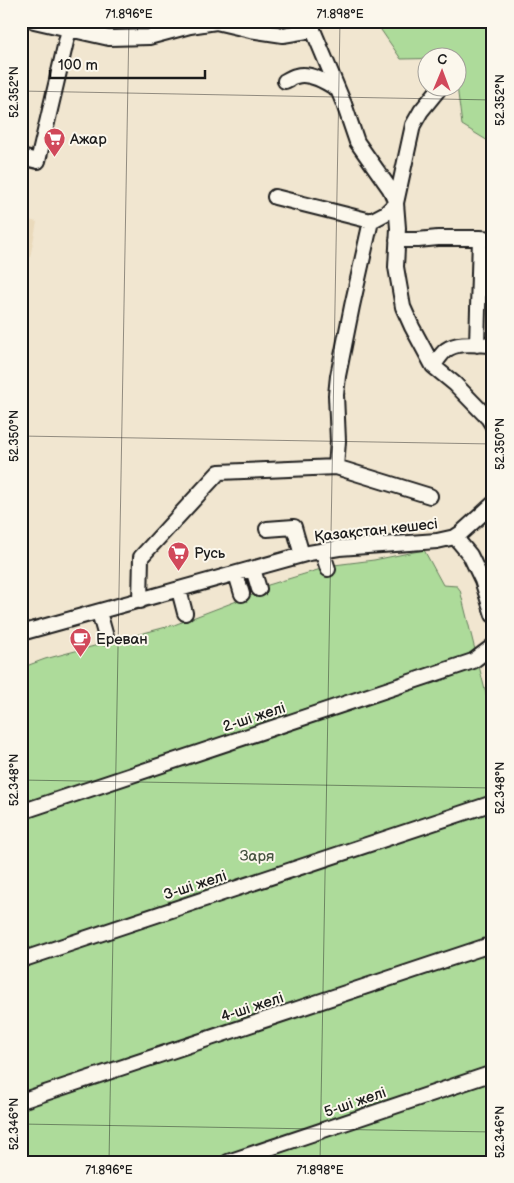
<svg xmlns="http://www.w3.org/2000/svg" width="514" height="1183" viewBox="0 0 514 1183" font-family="'Balsamiq Sans',sans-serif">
<rect width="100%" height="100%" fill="#f1e6d0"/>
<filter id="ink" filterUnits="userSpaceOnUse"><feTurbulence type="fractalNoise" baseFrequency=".02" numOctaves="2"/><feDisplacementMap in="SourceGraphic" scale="10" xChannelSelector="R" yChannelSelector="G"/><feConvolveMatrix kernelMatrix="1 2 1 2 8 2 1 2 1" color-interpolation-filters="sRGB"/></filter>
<g filter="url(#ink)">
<path fill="#eadabc" d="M 21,218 L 37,222 L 21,303 Z"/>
<path fill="#addb9a" stroke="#647c5b" d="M 371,21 L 493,21 L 493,144 L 462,125 L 457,86 L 456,58 L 401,59 L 379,27 Z
M 424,550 L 443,585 L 457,586 L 460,590 L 493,722 L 493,1162 L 21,1162 L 21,668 L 45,659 L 174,625 L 263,591 L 265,586 L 334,565 L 374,560 Z"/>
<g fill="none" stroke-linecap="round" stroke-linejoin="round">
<defs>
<path id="minor" d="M 313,21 L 313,30 L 344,104 L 357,142 L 390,189 L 396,203 L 398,228 L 396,267 L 403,307 L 412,327 L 433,366 L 455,384 L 488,418 L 493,426
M 69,29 L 109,38 L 149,37 L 190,26 L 216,22 L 250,30 L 283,35 L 313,30
M 285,81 C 288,80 293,76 296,76 C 310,72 326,82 337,89
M 21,157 L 38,161 L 69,29 L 34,21
M 275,197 L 371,221 L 352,306 L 338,376 L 336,395 L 338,441 L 336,467
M 371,221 L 386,213 L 396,203 L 413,125 L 421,111 L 438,90
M 480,238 L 493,239
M 397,240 L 418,240 L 438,238 L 480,238 L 477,345
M 433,366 C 437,361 441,354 446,350 C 458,341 478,345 493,345
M 267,529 L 294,527 L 302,555
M 455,537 L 470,555 L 482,580 L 493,583
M 322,551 L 328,569
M 253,569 L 259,589
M 236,574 L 242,594
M 482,580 L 493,615
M 179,590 L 185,613
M 140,601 L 141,557 L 219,472 L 336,467 L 430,496
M 99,612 L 106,637
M 21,633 L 309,553 L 339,548 L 437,541 L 455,537 L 461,533 L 493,504
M 21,812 L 473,661 L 493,646
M 21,960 L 493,803
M 21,1101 L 493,944
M 228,1162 L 493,1073"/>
</defs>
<use href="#minor" stroke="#1c1c1c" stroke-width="18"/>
<use href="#minor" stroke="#fbf7ec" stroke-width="14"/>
</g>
</g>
<path fill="none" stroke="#1c1c1c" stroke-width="1" stroke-opacity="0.45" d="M 21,91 L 493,100M 21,436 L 493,444M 21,780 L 493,788M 21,1124 L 493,1132M 109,1162 L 129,21M 320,1162 L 340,21"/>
<defs>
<symbol id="supermarket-pin" viewBox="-11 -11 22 30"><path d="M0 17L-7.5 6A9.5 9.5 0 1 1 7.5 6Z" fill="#d1495b" stroke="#fbf7ec"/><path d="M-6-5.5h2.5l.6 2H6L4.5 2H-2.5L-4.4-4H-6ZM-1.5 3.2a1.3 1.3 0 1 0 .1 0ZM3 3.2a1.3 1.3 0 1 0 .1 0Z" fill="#fff"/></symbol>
<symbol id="cafe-pin" viewBox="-11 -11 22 30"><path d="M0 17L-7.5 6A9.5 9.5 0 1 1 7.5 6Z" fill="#d1495b" stroke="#fbf7ec"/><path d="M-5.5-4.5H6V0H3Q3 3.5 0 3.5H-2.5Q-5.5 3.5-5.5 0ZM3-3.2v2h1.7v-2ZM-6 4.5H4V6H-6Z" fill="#fff"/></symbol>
</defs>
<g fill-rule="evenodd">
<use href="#supermarket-pin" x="42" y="126" width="25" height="34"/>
<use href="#supermarket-pin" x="166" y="540" width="25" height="34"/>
<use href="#cafe-pin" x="68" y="626" width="25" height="34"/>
</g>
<g text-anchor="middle" stroke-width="4" stroke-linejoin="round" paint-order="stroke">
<g font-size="15" fill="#1c1c1c" stroke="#fbf7ec" text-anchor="start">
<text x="70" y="144">Ажар</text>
<text x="194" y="558">Русь</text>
<text x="96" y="644">Ереван</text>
</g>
<g font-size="15" fill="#1c1c1c" stroke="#fbf7ec">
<text transform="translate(376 530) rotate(-6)" y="5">Қазақстан көшесі</text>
<text transform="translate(254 717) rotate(-18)" y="5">2-ші желі</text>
<text transform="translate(195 885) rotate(-18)" y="5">3-ші желі</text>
<text transform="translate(252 1007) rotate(-18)" y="5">4-ші желі</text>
<text transform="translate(355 1102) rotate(-19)" y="5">5-ші желі</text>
</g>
<g font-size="15" fill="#485542" stroke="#fbf7ec">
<text x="257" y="861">Заря</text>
</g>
</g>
<rect width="514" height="1183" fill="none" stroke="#fbf7ec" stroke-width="55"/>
<g transform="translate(442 72) rotate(1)"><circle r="24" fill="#fbf7ec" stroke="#a29f99"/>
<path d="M0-4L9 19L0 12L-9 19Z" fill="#d1495b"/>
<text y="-8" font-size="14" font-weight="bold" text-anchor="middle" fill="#1c1c1c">С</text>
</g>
<path d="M50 70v8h155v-8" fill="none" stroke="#1c1c1c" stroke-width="2.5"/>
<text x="58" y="70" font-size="15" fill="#1c1c1c" stroke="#fbf7ec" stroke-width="4" paint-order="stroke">100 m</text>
<rect x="28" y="28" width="458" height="1128" fill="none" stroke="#1c1c1c" stroke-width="2"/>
<g font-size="12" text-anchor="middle" fill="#1c1c1c">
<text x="129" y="18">71.896°E</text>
<text x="340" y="18">71.898°E</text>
<text transform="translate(14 92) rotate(-90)" y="4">52.352°N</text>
<text transform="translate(500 100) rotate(-90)" y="4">52.352°N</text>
<text transform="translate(14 436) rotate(-90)" y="4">52.350°N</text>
<text transform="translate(500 444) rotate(-90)" y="4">52.350°N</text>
<text transform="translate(14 780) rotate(-90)" y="4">52.348°N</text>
<text transform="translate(500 788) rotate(-90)" y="4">52.348°N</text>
<text transform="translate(14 1124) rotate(-90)" y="4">52.346°N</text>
<text transform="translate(500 1132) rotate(-90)" y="4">52.346°N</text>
<text x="109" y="1174">71.896°E</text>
<text x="320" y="1174">71.898°E</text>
</g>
</svg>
